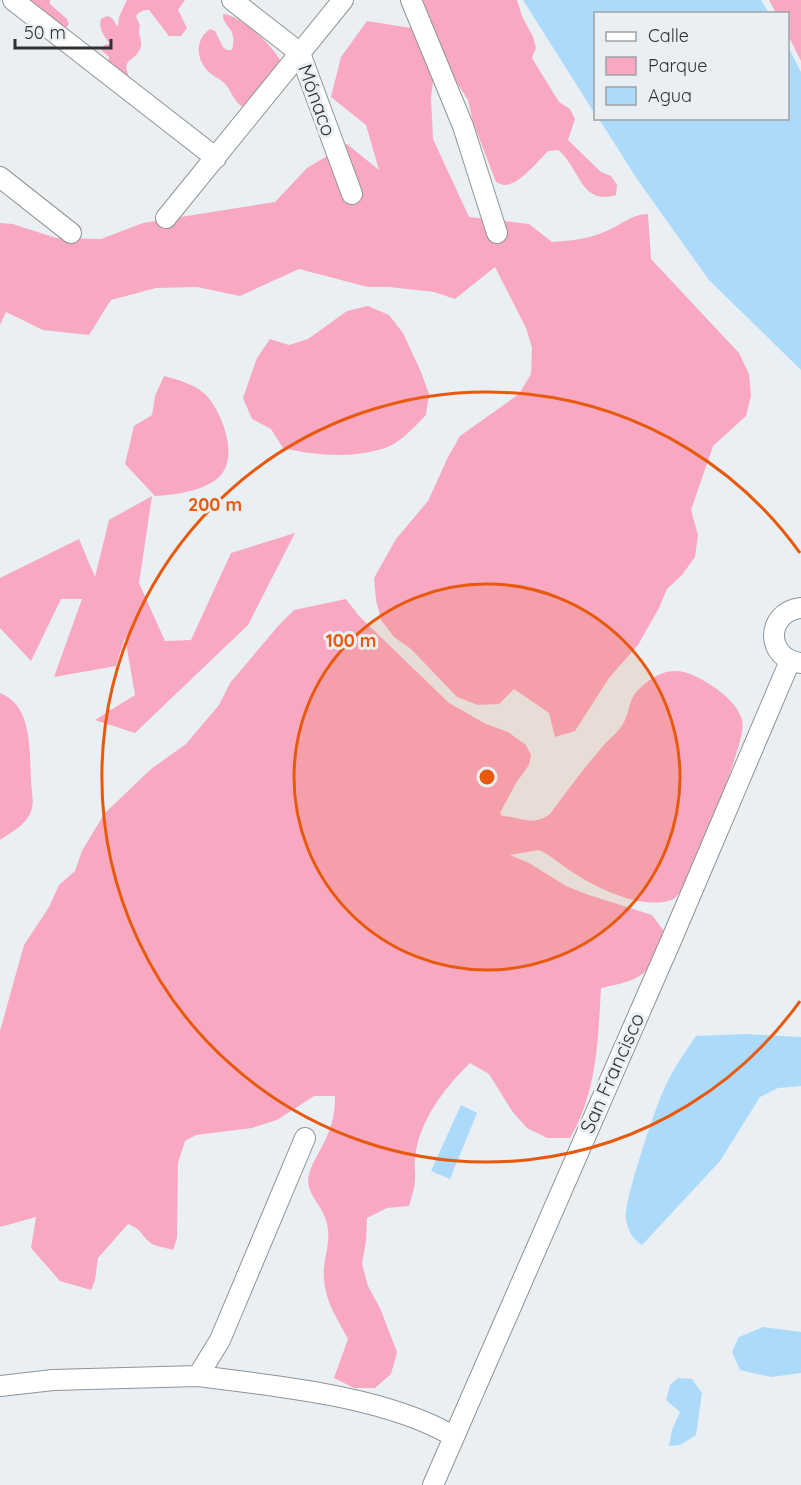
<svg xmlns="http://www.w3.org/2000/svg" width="801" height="1485" viewBox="0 0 801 1485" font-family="Quicksand,sans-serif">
<rect width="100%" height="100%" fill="#e9eff3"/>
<path fill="#f8a9c1" d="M 20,0 L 50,0 L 50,4 L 67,19 L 69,24 L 65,29 Z
M 127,0 L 185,0 L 178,10 L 187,28 L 181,36 L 169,36 L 149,10 C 143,10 140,11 136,16 L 140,26 C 137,35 142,38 141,46 C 137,63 119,56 130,79 L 108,68 L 109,57 L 101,50 L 104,45 L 110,44 C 104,35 98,29 101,19 L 107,16 L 112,18 L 118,27 L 119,17 Z
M 416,0 L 517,0 L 522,16 L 533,37 L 536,48 L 532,58 L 559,102 L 570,109 L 575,119 L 568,140 L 601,172 L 611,176 L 617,185 L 616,195 C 580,206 580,167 558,150 L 548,151 C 539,160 519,185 505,185 C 502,185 499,183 496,182 L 473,122 L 468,100 L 441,59 Z
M 769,0 L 801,0 L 801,61 L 788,35 L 788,14 L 776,13 Z
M 223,14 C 241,15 272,45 280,60 L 280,66 L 246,108 C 233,104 232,89 222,81 C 218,78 213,76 210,73 C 196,61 194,40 210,29 L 215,31 L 223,47 L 227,50 L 232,50 C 238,26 223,29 223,14 Z
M 367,21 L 411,28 L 436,59 L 431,97 L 433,139 L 469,217 L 529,224 L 552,242 C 570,241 587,239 604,232 C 620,226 631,214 648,214 L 651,259 L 739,353 L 749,374 L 751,396 L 746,416 L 713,446 L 691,510 L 698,535 L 695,557 L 682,575 L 667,589 L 659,608 L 638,645 L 609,678 L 575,731 L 555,737 L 549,713 L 514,689 L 499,704 L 478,705 L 457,697 L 411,649 L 394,637 L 381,620 L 376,600 L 374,578 L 396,539 L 428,501 L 448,457 L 460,436 L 519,394 L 531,374 L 532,348 L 526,328 L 495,267 L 455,299 L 434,292 L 389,287 L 368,287 L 299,269 L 240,296 L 197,287 L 156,288 L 111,300 L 89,335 L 43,330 L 6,312 L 0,325 L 0,223 L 13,224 L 56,238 L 101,239 L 143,223 L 275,202 L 307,168 L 347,144 L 379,170 L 366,125 L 331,97 L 341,57 Z
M 368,306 L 389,315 L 403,333 L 421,372 L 429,394 L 426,415 C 416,425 403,440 390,446 C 359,459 315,456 283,448 L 271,429 L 252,419 L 243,398 L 257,358 L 270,339 L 289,345 L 308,339 L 347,311 Z
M 164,376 C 178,380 195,384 206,395 C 222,412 239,456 220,476 C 206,491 174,495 155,496 L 125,464 L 134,426 L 152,415 L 155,396 Z
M 152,496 L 139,583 L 165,641 L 191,640 L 231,553 L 295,533 L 248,625 L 135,733 L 95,720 L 135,695 L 125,637 L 116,666 L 54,677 L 82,599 L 61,599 L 31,661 L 0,628 L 0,578 L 79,539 L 95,577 L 109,520 Z
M 346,599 L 359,616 L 449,703 L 486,724 L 508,732 L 526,745 L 531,755 L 529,765 L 516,783 L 500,813 L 502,816 C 521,817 532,827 550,814 C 567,791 584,768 603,746 C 609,739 620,731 624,722 C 631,708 628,699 641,687 C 658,672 674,666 695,676 C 711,684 735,699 741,717 C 743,721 743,727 742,731 C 740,753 690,887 675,898 C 672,900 665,902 662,902 C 632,906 593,886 569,870 C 559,863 550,855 539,850 L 510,855 L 529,863 L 566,886 L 586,894 L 652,915 L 664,931 C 651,975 645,979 601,988 C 598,1041 597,1092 570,1138 L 547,1138 L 527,1128 L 512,1111 L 489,1074 L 470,1063 C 445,1087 417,1123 415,1160 C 414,1166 416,1172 415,1179 C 415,1188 411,1198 409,1206 L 387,1208 L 367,1218 L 366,1241 L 362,1264 L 368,1286 L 380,1308 L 397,1352 L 391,1374 L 375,1388 L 354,1388 L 334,1378 L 348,1339 C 338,1320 325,1301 324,1279 C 322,1256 333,1243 326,1220 C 322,1205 304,1192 309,1174 C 313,1160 322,1149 327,1136 C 333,1124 335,1109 335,1096 L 314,1096 L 277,1120 L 252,1128 L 196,1135 L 185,1141 L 178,1163 L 177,1238 L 173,1250 C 167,1248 160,1247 154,1245 C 142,1239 144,1230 128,1224 L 98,1258 L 95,1280 L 91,1290 L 60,1281 L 31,1248 L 36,1217 L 0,1227 L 0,1031 L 24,945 L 49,907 L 59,885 L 75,871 L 82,851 L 104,814 L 151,769 L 186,744 L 219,705 L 230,683 L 279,625 L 294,610 Z
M 0,693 C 33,706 29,750 31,779 C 31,788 34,800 32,808 C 29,823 12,832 0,840 Z"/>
<path fill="#abdafa" d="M 523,0 L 761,0 L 769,13 L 596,14 L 595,114 Z
M 788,47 L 801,72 L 801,370 L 709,280 L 637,179 L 599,119 L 788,118 Z
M 745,1034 L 801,1037 L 801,1086 L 778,1088 L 760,1097 L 720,1161 L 642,1245 C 632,1239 628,1230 626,1219 C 623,1204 656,1105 665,1087 C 673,1069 685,1052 696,1036 Z
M 461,1105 L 477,1113 L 450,1179 L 431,1171 Z
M 763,1327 L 801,1332 L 801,1373 L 771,1377 L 740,1370 L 732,1352 L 739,1337 Z
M 678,1378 L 692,1379 L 702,1393 L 696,1435 L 680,1445 L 669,1446 L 672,1430 L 680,1412 L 666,1400 L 670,1385 Z"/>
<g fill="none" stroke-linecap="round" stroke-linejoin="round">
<defs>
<path id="minor" d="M 13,0 L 216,158
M 232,0 L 300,53 L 352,194
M 411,0 L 463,126 L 497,233
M 0,177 L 71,233
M 166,218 L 343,0
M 801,608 C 765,612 765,659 801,663
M 198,1376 C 276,1386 385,1396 453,1436
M 0,1386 L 53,1380 L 198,1376 L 220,1340 L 305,1138
M 433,1485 L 673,936 L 790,661"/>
</defs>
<use href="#minor" stroke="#8f9498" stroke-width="22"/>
<use href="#minor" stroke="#fff" stroke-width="20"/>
</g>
<circle cx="487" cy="777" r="193" fill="#e8590c" fill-opacity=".12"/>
<g fill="none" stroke="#e8590c" stroke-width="3">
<circle cx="487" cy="777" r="193"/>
<path d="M800 1001A385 385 0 1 1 800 553"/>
</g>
<g text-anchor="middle" stroke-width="6" stroke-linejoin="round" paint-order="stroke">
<g font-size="20" fill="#2f3132" stroke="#e9eff3">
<text transform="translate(317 100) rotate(70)" y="7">Mónaco</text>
<text transform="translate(612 1073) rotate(-66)" y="7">San Francisco</text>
</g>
</g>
<circle cx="487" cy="777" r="9" fill="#e8590c" stroke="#e9eff3" stroke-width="3"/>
<g font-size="18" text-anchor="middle" font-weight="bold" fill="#e8590c" stroke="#e9eff3" stroke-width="6" stroke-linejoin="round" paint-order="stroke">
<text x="215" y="511">200 m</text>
<text x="351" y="647">100 m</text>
</g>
<rect x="594" y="12" width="195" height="108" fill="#e9eff3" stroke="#9fa3a6" stroke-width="1.5"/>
<rect x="606" y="32" width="30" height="9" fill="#ffffff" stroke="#9fa3a6" stroke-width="1.5"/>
<text x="648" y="42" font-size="18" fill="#2f3132">Calle</text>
<rect x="606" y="57" width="30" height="18" fill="#f8a9c1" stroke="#9fa3a6" stroke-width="1.5"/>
<text x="648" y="72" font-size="18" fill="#2f3132">Parque</text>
<rect x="606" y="87" width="30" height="18" fill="#abdafa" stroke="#9fa3a6" stroke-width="1.5"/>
<text x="648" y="102" font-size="18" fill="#2f3132">Agua</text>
<path d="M15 39v9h96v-9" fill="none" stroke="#2f3132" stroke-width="3"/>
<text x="24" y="39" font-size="18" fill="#2f3132" stroke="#e9eff3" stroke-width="4.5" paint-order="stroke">50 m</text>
</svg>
